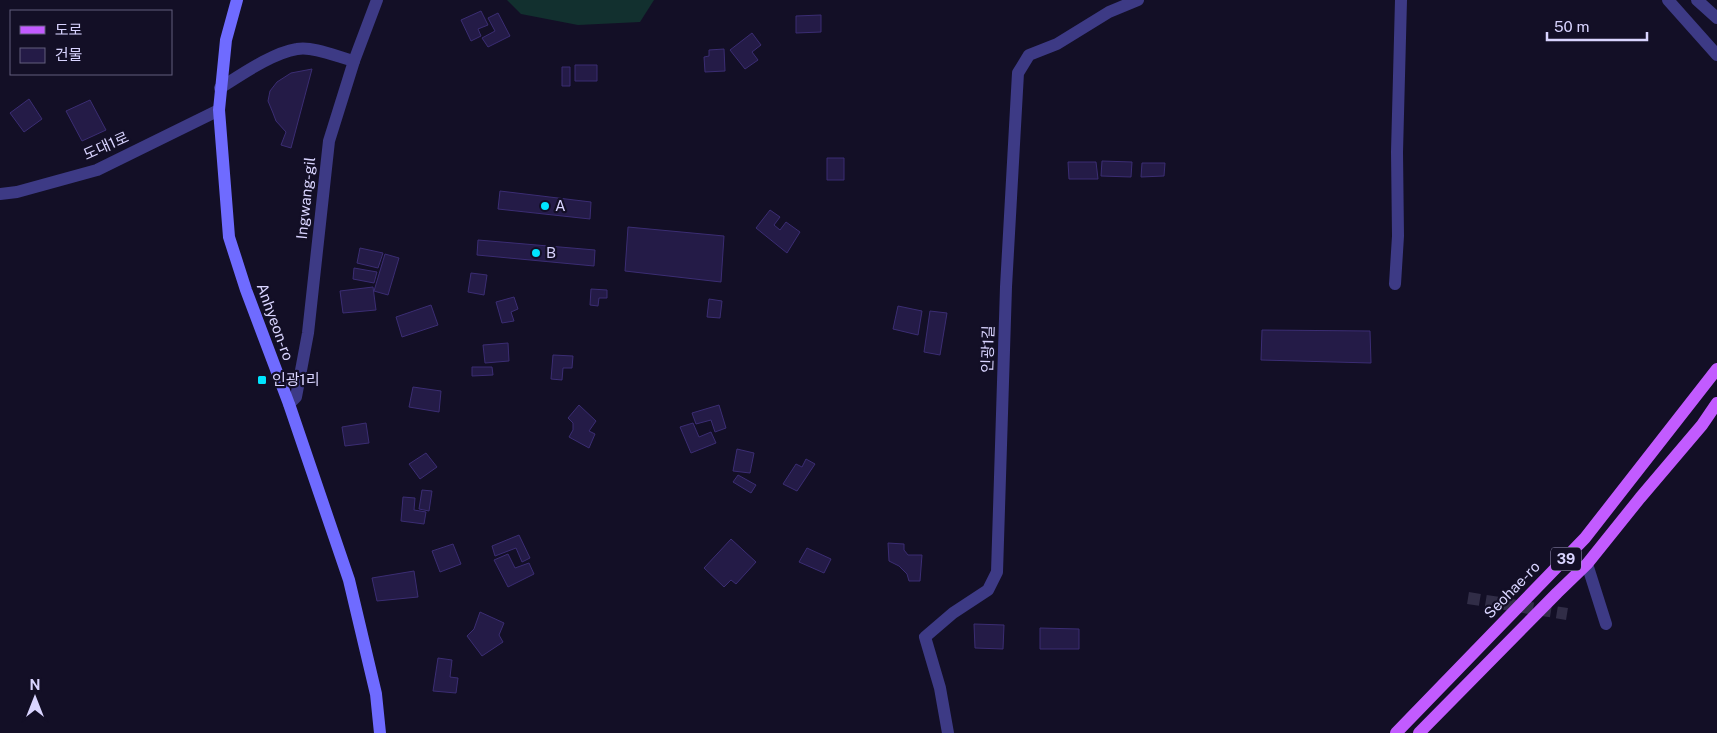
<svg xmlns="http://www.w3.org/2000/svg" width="1717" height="733" viewBox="0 0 1717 733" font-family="'Public Sans','Noto Sans KR',sans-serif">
<rect width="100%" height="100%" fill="#130f26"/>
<path fill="#12302f" d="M 507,0 L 654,0 L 640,22 L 578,25 L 521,14 Z"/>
<path fill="#241b47" stroke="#3b2d73" d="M 481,11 L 488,25 L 478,29 L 481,36 L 471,41 L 461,20 Z
M 498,13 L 510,36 L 488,47 L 482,38 L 495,31 L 488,18 Z
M 821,15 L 821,32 L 796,33 L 796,16 Z
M 752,33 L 761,45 L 752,52 L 758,60 L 745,69 L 730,50 Z
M 724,49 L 725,71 L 705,72 L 704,57 L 709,56 L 709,50 Z
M 575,65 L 597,65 L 597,81 L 575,81 Z
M 562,67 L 570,67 L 570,86 L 562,86 Z
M 312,69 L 291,148 L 281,145 L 286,132 L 276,121 L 273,113 L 268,101 L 270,91 L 277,82 L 291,73 Z
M 29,99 L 42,119 L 24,132 L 10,113 Z
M 90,100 L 106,130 L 82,141 L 66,111 Z
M 827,158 L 844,158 L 844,180 L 827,180 Z
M 1102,161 L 1132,162 L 1131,177 L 1101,176 Z
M 1068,162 L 1096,162 L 1098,179 L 1069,179 Z
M 1142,163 L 1165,163 L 1164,176 L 1141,177 Z
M 500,191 L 591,202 L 590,219 L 498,209 Z
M 770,210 L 780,217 L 774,225 L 780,230 L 786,222 L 800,232 L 787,253 L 756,228 Z
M 628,227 L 724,236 L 721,282 L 625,271 Z
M 478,240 L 595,250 L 594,266 L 477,255 Z
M 360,248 L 383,253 L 378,268 L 357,263 Z
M 385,254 L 399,258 L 388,295 L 374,291 Z
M 354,268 L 377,272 L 374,283 L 353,279 Z
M 471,273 L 487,275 L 484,295 L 468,292 Z
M 373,287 L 376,310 L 343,313 L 340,291 Z
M 591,289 L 607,290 L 607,298 L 599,298 L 598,306 L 590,305 Z
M 514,297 L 518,309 L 511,312 L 514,321 L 502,323 L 496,302 Z
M 709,299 L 722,301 L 720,318 L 707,317 Z
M 431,305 L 438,325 L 402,337 L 396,317 Z
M 898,306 L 922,311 L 918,335 L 893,329 Z
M 930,311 L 947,313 L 940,355 L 924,352 Z
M 1262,330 L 1370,331 L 1371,363 L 1261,360 Z
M 508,343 L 509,361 L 485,363 L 483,345 Z
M 553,355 L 573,356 L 572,368 L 563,368 L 562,380 L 551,379 Z
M 472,367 L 492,367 L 493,375 L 472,376 Z
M 413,387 L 441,391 L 439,412 L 409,407 Z
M 579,405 L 596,421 L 589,431 L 595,434 L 589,448 L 569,437 L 573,430 L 573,423 L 568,418 Z
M 719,405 L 726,428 L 715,432 L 711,420 L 696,424 L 692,413 Z
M 366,423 L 369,443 L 345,446 L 342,427 Z
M 693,423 L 699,437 L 711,432 L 716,443 L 691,453 L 680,427 Z
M 737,449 L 754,453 L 750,473 L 733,471 Z
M 426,453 L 437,467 L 420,479 L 409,464 Z
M 806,459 L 815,464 L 797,491 L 783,484 L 796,464 L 802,467 Z
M 738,475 L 756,485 L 751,493 L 733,482 Z
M 422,490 L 432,491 L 429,511 L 419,509 Z
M 403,497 L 415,498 L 414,510 L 426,512 L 424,524 L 401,521 Z
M 519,535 L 530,558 L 522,562 L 516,548 L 495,556 L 492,546 Z
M 731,539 L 756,562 L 736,584 L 731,580 L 724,587 L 704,568 Z
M 888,543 L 904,544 L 904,550 L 908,555 L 922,555 L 920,581 L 909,581 L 907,574 L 899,566 L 889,561 Z
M 453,544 L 461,564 L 440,572 L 432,551 Z
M 807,548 L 831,559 L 824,573 L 799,562 Z
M 508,554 L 515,568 L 529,563 L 534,574 L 508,587 L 494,560 Z
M 414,571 L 418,597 L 377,601 L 372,578 Z
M 480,612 L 504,623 L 499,635 L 503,642 L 482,656 L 467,636 L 474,629 Z
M 974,624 L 1004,625 L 1003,649 L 975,648 Z
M 1040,628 L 1079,629 L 1079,649 L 1040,649 Z
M 438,658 L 452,660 L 450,677 L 458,678 L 456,693 L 433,691 Z"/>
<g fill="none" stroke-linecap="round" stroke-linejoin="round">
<path stroke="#312d47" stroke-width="12" stroke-dasharray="12 6" stroke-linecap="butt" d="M 1468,598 L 1567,614"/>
<path stroke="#3d3a85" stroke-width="12" d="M 220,88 C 241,75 272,53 297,49 C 313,46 338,57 354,61
M 1395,284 L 1398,236 L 1397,152 L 1401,0
M 1587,564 L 1606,624
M 948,733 L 940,688 L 925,637 L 953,613 L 988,590 L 997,572 L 1006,287 L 1018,73 L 1029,55 L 1057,44 L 1109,12 L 1138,0"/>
<path stroke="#3d3a85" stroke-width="12" d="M 1668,0 L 1717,55
M 1697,0 L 1717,18
M 0,194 L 17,192 L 97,170 L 219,110
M 289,404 L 296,397 L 308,333 L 329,141 L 354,61 L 377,0"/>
<path stroke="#6f6bff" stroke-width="12" d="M 237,0 L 226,40 L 219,110 L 229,237 L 246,290 L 289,404 L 349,580 L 376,694 L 380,733"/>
<path stroke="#c25bff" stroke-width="12" d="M 1396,733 L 1585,538 L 1717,369
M 1419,733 L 1557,593 L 1587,564 L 1640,498 L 1702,425 L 1717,403"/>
</g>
<g fill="#00e5ff" stroke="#130f26" stroke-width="2">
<circle cx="545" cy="206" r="5"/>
<circle cx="536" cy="253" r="5"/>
<rect x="257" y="375" width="10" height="10" rx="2.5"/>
</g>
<g text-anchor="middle" stroke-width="4.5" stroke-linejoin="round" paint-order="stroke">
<rect fill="#130f26" stroke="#9e99be" stroke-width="1" x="1551" y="547.5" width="30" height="23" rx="4"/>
<g font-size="14" font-weight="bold" fill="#d9d4ff">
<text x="1566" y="564">39</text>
</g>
<g font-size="15" fill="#d9d4ff" stroke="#130f26">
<text transform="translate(106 146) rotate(-24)" y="5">도대1로</text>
<text transform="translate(306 198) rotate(-84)" y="5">Ingwang-gil</text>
<text transform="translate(275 322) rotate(70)" y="5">Anhyeon-ro</text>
<text transform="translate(988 349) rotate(-88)" y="5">인광1길</text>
<text transform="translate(1512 590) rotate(-46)" y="5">Seohae-ro</text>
</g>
<g font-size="15" fill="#d9d4ff" stroke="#130f26" text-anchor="start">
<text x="555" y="211">A</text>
<text x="546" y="258">B</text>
<text x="272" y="385">인광1리</text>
</g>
</g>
<rect x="10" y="10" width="162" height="65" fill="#130f26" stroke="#625e7d"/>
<rect x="20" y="26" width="25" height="8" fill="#c25bff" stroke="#625e7d"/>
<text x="55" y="35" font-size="15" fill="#d9d4ff">도로</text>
<rect x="20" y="48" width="25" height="15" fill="#241b47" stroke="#625e7d"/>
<text x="55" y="60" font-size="15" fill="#d9d4ff">건물</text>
<g transform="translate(35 698)" stroke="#130f26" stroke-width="4" paint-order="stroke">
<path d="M0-4L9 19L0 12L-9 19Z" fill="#d9d4ff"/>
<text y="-8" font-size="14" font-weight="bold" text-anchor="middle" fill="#d9d4ff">N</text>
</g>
<path d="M1547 32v8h100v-8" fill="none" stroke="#d9d4ff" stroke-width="2.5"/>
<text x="1554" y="32" font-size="15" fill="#d9d4ff" stroke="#130f26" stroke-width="4" paint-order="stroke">50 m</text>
</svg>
